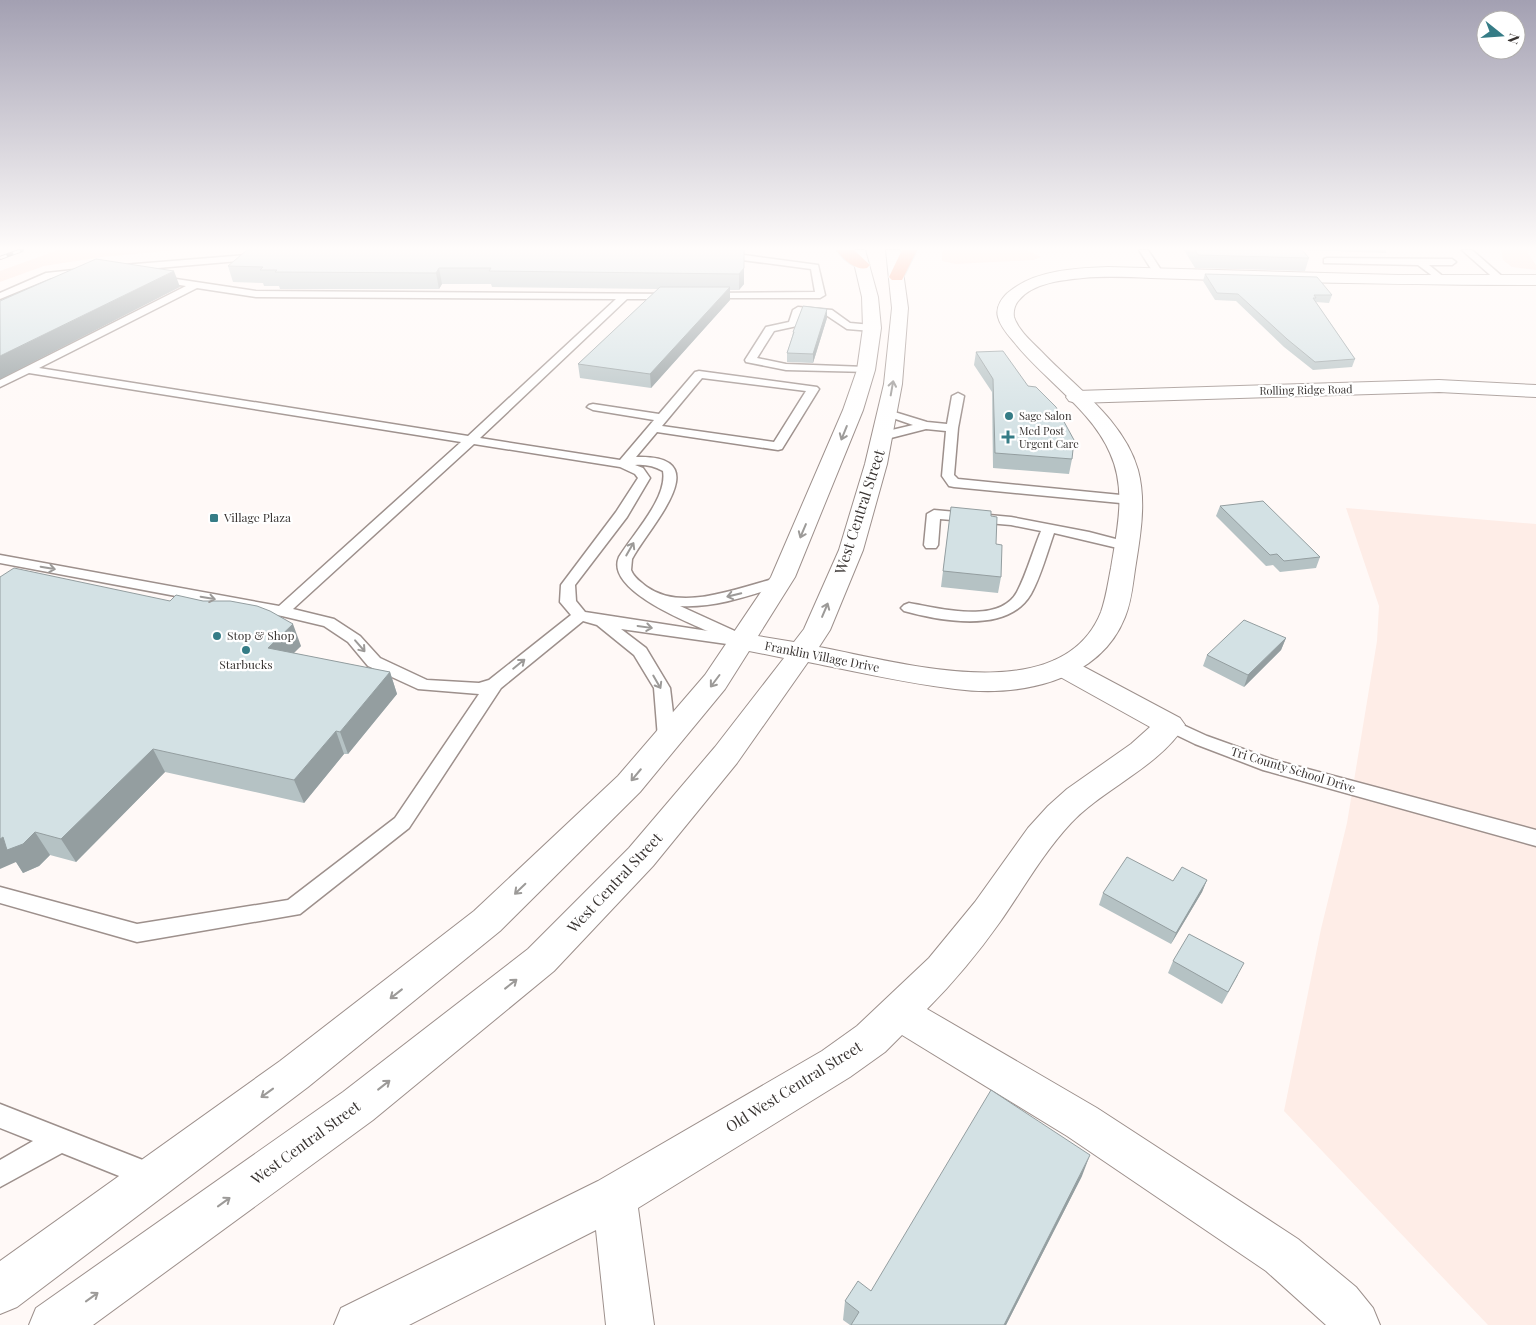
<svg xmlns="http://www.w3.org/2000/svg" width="1536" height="1325" viewBox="0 0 1536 1325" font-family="'Playfair Display',serif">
<rect width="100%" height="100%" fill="#fff9f7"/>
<path fill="#feede7" d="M 1346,508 L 1536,524 L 1536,1325 L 1488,1325 L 1284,1111 L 1321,929 L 1347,823 L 1377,641 L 1379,606 Z"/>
<path fill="#fee0d5" d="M 58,250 L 178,250 L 102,257 L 44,266 L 0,282 L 0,271 Z
M 1027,250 L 1041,257 L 1033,260 L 956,264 L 942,261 L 942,251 L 944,250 Z
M 1501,250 L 1530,250 L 1527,252 L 1536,265 L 1536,270 L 1512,267 L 1503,260 Z"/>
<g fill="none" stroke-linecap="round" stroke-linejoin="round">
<defs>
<path id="lane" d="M 1139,250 L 1148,250 L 1163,273 L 1161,275 L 1155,275 Z
M 1462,250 L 1472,250 L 1504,278 L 1504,282 L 1498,282 Z
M 722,252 L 818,265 L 825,295 L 820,298 L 705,298 L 703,296 L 708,293 L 815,292 L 811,269 L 719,257 L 718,255 Z
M 258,254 L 262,257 L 261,259 L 123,271 L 119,268 L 123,265 Z
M 1327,258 L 1452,259 L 1456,262 L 1452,265 L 1429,265 L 1445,278 L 1447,280 L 1442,283 L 1418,265 L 1324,263 L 1324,259 Z
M 83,269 L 86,270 L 86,274 L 51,278 L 0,299 L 0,293 L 46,273 Z
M 156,276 L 256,291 L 676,294 L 678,296 L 673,299 L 627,299 L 480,438 L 620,460 L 654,420 L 593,410 L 587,407 L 589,405 L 593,404 L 659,414 L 695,372 L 699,371 L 817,387 L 819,389 L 782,449 L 778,450 L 657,432 L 636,457 C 721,454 648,528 632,559 L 631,570 C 634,578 641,582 647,587 C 683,613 742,586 781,577 L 786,578 L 788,581 L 786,584 C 751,595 717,608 680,606 L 748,637 L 750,641 L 748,645 C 740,647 734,642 727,644 L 621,629 L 646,648 L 670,688 L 676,738 L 673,742 L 667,744 L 661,742 L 658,738 L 654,688 L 634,655 L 597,625 L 583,621 L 501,688 L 409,828 L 300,914 L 137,942 L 0,903 L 0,887 L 137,924 L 288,900 L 395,818 L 479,694 L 418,689 L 368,666 L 348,642 L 324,626 L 282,616 L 0,563 L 0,555 L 279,606 L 461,442 L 29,373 L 0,387 L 0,380 L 186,286 L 153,281 L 151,279 ZM 197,288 L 256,297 L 616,299 L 468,436 L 39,368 ZM 702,378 L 806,391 L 774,442 L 662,426 ZM 474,444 L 620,467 L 635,474 L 638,478 L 616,512 L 561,585 L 560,602 L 571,615 L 489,680 L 479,683 L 427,680 L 380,658 L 360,636 L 334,619 L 293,609 ZM 635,465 C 645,464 654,466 663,471 C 668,498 632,535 619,557 C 605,589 685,621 708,631 L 585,612 L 576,601 L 575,585 L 627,517 L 650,478 L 643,468 Z
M 798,307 L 832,310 L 850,323 L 872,325 L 877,328 L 872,331 L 847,329 L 826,315 L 802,313 L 797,326 L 774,331 L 757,358 L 786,364 L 866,367 L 871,370 L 870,372 L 786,370 L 746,362 L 745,360 L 766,327 L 789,322 L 793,310 Z
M 958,393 L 964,396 L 958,428 L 954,475 L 958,479 L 1131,496 L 1138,500 L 1131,504 L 954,487 L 949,486 L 942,476 L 946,431 L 926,429 L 883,440 L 877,436 L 879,433 L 913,425 L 884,415 L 882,413 L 888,410 L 927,422 L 947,424 L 952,396 Z
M 934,510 L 1011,517 L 1089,532 L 1131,543 L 1133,546 L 1131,549 L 1126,550 L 1054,533 C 1047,553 1041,576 1031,594 C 1008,634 941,621 904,611 L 901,608 L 904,605 L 909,603 C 939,608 999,625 1017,592 C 1027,573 1033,550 1041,531 L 1011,525 L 940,519 L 938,545 L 936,548 L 926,548 L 924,545 L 927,514 Z
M 1170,719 L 1207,736 L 1274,760 L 1536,830 L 1536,846 L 1263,770 L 1195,744 L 1164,729 L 1161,725 L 1164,721 Z
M 0,1104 L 158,1166 L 162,1175 L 158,1184 L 149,1188 L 62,1153 L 0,1187 L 0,1160 L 33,1141 L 0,1128 Z"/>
<path id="street" d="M 1439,380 L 1536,385 L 1536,397 L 1439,392 L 1076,403 L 1069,401 L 1066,397 L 1069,393 L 1076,391 Z
M 1063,658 L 1073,661 L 1180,718 L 1185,725 C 1159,767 1104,788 1071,823 C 1043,853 1023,889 1000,922 C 978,953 954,982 927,1009 L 1097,1108 L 1298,1239 L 1356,1287 L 1373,1308 L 1380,1325 L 1326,1325 L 1266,1271 L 1067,1136 L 902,1035 L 885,1052 L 850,1077 L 638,1208 L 654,1325 L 606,1325 L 596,1230 L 409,1325 L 334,1325 L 341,1308 L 598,1181 L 822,1051 L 857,1026 L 929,958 L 975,902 L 1028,828 L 1048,806 L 1067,789 L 1131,744 L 1150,727 L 1053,673 L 1049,667 L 1053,661 Z"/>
<path id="secondary" d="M 851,250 L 865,250 L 878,297 L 881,328 L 875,370 L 863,410 L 795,577 L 758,636 L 794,642 L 804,629 L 839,550 L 865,464 L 884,384 L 892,308 L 886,250 L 900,250 L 908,308 L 902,384 L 887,464 L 863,550 L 830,630 L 819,647 C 896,661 1061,712 1101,612 C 1106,598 1108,583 1111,568 C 1117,530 1127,490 1110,453 C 1092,410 1043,379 1014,342 C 1008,335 1000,326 998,317 C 995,307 1003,296 1010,291 C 1036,270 1077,268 1108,267 L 1398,275 L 1536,275 L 1536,285 C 1441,285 1346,283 1250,281 C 1217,280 1184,279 1151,278 C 1128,277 1105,276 1083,278 C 1062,280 1033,283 1019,300 C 1015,304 1013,311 1014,317 C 1018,330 1032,342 1041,351 C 1075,387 1124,420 1138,470 C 1146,500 1141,532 1136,563 C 1133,581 1132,600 1125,617 C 1099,683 1017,697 955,689 C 906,683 857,672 808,662 L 737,763 L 653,866 L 554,971 L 373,1120 L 93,1325 L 29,1325 L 36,1308 L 343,1092 L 528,949 L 629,848 L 715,747 L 784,658 L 749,651 L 725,689 L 640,792 L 500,931 L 308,1087 L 17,1307 L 0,1314 L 0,1261 L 280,1061 L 474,911 L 618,776 L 705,675 L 771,577 L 843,410 L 857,370 L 863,328 L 862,297 Z"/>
<path id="highway" d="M 836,250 L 854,250 L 870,265 L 867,268 C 856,271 843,259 836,250 Z
M 902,250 L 917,250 L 902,280 L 892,280 L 889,277 Z"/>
</defs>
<use href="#lane" stroke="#9d908c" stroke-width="3"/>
<use href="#street" stroke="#9d908c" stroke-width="2"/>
<use href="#secondary" stroke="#9d908c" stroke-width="2"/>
<use href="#highway" stroke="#d7d6d6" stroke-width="2"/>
<use href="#lane" fill="#fff" fill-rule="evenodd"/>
<use href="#street" fill="#fff" fill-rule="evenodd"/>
<use href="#secondary" fill="#fff" fill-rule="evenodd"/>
<use href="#highway" fill="#ff9d7a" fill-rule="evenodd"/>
<defs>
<path id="rail" d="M 0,258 L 22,250"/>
</defs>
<use href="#rail" stroke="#66615f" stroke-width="4"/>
<use href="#rail" stroke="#fff" stroke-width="2.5" stroke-dasharray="7" stroke-linecap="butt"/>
</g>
<path fill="#b5c2c4" d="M 1184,250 L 1302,250 L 1309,258 L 1305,271 L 1195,268 Z
M 1303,250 L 1386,250 L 1386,253 Z
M 744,251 L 744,284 L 739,290 L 730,290 L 730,300 L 651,388 L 580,378 L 578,364 L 658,289 L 492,287 L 491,284 L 442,284 L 439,289 L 280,289 L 279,286 L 264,286 L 263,283 L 233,282 L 228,266 Z
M 1205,274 L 1332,295 L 1329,303 L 1316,302 L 1355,359 L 1352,367 L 1313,370 L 1284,347 L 1236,301 L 1215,300 L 1203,281 Z
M 827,318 L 813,363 L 787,362 L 787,353 L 792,337 L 793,332 Z
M 976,352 L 1028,386 L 1072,459 L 1069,474 L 993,468 L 992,392 L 974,365 Z
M 1220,506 L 1320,557 L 1316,568 L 1280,572 L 1273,565 L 1266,566 L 1216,516 Z
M 951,507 L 991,516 L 1001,577 L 998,593 L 941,587 Z
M 0,577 L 301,646 L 293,653 L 390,672 L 397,694 L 348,754 L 344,754 L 304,803 L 165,772 L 76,862 L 50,855 L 39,866 L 23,873 L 16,862 Z
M 1286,638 L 1281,650 L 1244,687 L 1203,666 L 1207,655 Z
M 1207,880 L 1202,892 L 1171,944 L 1099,905 L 1103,893 L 1173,881 Z
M 1173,961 L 1238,975 L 1222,1004 L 1168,973 Z
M 1082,1176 L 1006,1325 L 850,1325 L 843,1320 L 845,1301 L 871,1291 Z"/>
<path fill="#949ea0" d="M 744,251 L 744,284 L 739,290 L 739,274 Z
M 439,268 L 442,284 L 439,289 L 436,273 Z
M 174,271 L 180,287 L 0,379 L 0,356 Z
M 730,287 L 730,300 L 651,388 L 650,374 Z
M 827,309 L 827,318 L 813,363 L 813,354 Z
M 293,624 L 301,646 L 277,670 L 268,648 Z
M 1286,638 L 1281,650 L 1244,687 L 1248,675 Z
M 390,672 L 397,694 L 348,754 L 340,732 Z
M 336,731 L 344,754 L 304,803 L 294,780 Z
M 153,749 L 165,772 L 76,862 L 61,839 Z
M 35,832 L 50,855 L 39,866 L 23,873 L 16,862 L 0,869 L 0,839 L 3,837 Z
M 1207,880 L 1202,892 L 1171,944 L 1176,933 Z
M 1090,1155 L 1082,1176 L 1006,1325 L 1004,1325 Z"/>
<path fill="#d3e1e4" stroke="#949ea0" d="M 247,250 L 744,250 L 744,268 L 739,274 L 489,271 L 491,268 L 439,268 L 436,273 L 275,272 L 277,270 L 260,270 L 263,267 L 228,266 Z
M 1195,250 L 1302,250 L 1309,258 L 1198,255 Z
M 96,259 L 174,271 L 0,356 L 0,301 Z
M 1205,274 L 1317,277 L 1332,295 L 1314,295 L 1316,298 L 1313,298 L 1355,359 L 1315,362 L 1287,339 L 1238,294 L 1217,293 Z
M 660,287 L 730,287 L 650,374 L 578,364 Z
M 803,306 L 827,309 L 813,354 L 787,353 L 794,332 L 793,332 Z
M 1003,351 L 1028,386 L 1036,387 L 1056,407 L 1074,440 L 1072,459 L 995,453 L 993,379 L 976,352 Z
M 1263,501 L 1320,557 L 1284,561 L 1277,554 L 1270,555 L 1220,506 Z
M 951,507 L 991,511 L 991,516 L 997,517 L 996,544 L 1002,545 L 1001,577 L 943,571 Z
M 14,568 L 170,601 L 176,595 L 203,601 L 230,601 L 257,606 L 270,611 L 293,624 L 268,648 L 390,672 L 340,732 L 336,731 L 294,780 L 153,749 L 61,839 L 35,832 L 23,844 L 7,850 L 3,837 L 0,839 L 0,577 Z
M 1244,620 L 1286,638 L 1248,675 L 1207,655 Z
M 1127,857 L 1173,881 L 1182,867 L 1207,880 L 1176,933 L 1103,893 Z
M 1189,934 L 1244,963 L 1228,992 L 1173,961 Z
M 991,1090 L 1090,1155 L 1004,1325 L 851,1325 L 859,1312 L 845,1301 L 858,1281 L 871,1291 Z"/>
<defs><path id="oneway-shaft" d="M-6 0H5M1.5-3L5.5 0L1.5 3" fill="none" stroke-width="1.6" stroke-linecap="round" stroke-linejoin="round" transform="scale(1.25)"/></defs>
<g stroke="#9c9a98">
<use href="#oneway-shaft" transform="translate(892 388) rotate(-80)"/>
<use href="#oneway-shaft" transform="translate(844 433) rotate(112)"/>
<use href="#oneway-shaft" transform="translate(803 531) rotate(113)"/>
<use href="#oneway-shaft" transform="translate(630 549) rotate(-60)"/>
<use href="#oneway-shaft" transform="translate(48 568) rotate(10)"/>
<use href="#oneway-shaft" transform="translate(734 595) rotate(166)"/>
<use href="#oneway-shaft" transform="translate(208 598) rotate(10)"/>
<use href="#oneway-shaft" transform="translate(825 610) rotate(-67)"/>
<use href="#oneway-shaft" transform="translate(645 627) rotate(8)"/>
<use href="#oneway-shaft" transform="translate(360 646) rotate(49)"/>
<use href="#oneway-shaft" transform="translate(519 664) rotate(-39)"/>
<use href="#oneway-shaft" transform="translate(715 681) rotate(127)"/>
<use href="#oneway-shaft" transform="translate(657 682) rotate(60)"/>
<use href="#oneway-shaft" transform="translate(636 775) rotate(130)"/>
<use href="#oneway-shaft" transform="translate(520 889) rotate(136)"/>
<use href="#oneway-shaft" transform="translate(511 984) rotate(-38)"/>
<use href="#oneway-shaft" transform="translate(396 994) rotate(142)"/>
<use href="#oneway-shaft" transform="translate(384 1085) rotate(-38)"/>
<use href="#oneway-shaft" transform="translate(267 1093) rotate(144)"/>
<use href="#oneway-shaft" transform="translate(224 1202) rotate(-36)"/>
<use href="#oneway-shaft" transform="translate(92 1297) rotate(-36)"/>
</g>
<linearGradient id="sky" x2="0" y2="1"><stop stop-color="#a3a0b2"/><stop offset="0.57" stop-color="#fffcfb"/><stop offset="1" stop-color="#fffcfb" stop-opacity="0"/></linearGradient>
<rect width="1536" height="436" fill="url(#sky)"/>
<g fill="#357c86" stroke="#fff" stroke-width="2">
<circle cx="1009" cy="416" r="5"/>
<path d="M1005.5 429.5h5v5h5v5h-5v5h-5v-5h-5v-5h5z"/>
<rect x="209" y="513" width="10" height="10" rx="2.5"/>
<circle cx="217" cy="636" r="5"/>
<circle cx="246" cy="650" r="5"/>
</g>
<g text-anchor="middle" stroke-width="4.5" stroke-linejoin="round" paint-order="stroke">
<g font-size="11" fill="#393432" stroke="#fff">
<text transform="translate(1306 390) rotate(-1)" y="4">Rolling Ridge Road</text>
</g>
<g font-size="11" fill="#393432" stroke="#fff" text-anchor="start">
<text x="1019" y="420">Sage Salon</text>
<text x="1019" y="435">Med Post<tspan x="1019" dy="13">Urgent Care</tspan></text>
</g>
<g font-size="12" fill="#393432" stroke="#fff" text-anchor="start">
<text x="224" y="522">Village Plaza</text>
<text x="227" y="640">Stop &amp; Shop</text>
<text x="246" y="669" text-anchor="middle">Starbucks</text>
</g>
<g font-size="12" fill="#393432" stroke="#fff">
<text transform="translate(822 657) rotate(11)" y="4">Franklin Village Drive</text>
<text transform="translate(1293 770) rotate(17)" y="4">Tri County School Drive</text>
</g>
<g font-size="15" fill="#393432" stroke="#fff">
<text transform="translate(860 512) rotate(-72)" y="5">West Central Street</text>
<text transform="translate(615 883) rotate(-47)" y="5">West Central Street</text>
<text transform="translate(794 1087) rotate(-32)" y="5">Old West Central Street</text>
<text transform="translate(306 1143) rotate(-36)" y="5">West Central Street</text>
</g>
</g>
<g transform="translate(1501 35) rotate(107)"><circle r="24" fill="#ffffff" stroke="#b0aead"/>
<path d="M0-4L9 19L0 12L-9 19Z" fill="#357c86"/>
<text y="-8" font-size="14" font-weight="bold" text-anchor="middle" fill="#393432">N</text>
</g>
</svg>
